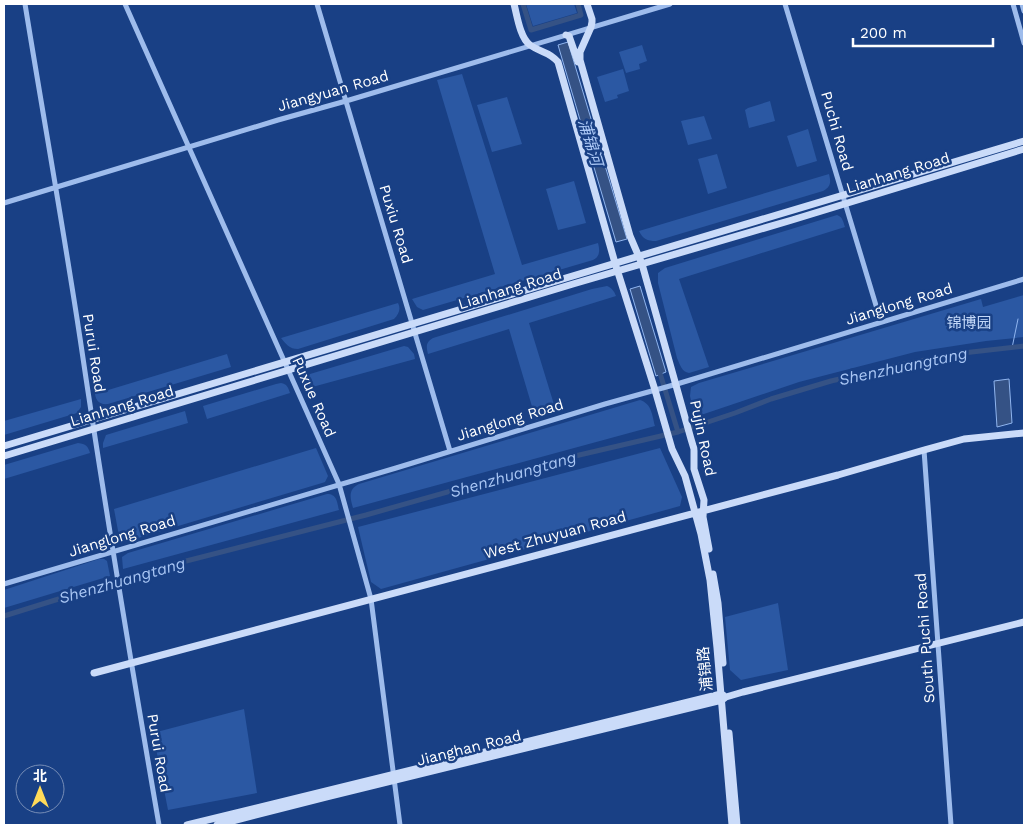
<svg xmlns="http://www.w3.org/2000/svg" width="1028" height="829" viewBox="0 0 1028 829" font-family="'Work Sans','Noto Sans SC',sans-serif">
<rect width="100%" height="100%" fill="#194085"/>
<path fill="#2b58a3" d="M 526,4 L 574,4 L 577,13 L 533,26 Z
M 642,45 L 647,61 L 639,64 L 640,69 L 626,73 L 619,52 Z
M 623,69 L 629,91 L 617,95 L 618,98 L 605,102 L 597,77 Z
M 462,74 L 522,265 L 598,243 C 600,250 600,257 593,260 L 423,310 L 417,307 L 412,299 L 495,274 L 437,80 Z
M 507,97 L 522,144 L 492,152 L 477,105 Z
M 770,101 L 775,121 L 749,128 L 745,110 L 748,108 Z
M 704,116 L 712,139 L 688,145 L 681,121 Z
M 808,129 L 817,161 L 797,167 L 787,136 Z
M 717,154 L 727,188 L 708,194 L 698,159 Z
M 829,174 C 831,182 831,187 823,191 L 656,241 C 647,241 643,239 639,231 Z
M 574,181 L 586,223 L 558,230 L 546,189 Z
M 837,215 C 843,217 843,222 845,227 L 679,279 L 709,367 L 689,373 C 682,372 680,365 677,358 L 658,283 L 658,273 L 665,268 Z
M 607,286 C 612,288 614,291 616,296 L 529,323 L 556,411 L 536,420 L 509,329 L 428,354 C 426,346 426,342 433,338 L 592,289 Z
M 1024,295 L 1024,337 L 986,341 L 915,352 L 799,382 L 695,417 L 690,396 L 691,387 L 699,383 L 981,299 L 983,307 Z
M 398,303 C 401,309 399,314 394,319 L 298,349 C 289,349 286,344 281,338 Z
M 404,346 L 408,347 L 414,354 L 415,359 L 305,389 L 303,384 L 303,380 L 310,374 Z
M 227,354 L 231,367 L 108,404 C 100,405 96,401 95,394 Z
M 281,383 C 287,384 288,387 290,393 L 207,419 L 203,406 L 276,384 Z
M 81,399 L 81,407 L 77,413 L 4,435 L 4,421 Z
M 640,400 C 652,404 652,415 655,426 L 353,508 C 350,498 348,489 359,484 Z
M 185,411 L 188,423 L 103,448 L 103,443 L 106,435 Z
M 78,443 C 86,444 88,446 90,453 L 4,479 L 4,465 Z
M 316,448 L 328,476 L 325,482 L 322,483 L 128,541 L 121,539 L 119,536 L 114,509 Z
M 660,448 L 682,497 L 680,506 L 381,589 L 371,582 L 358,527 Z
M 327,494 C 337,494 337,502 339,510 L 123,569 L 122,557 L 128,553 Z
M 99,559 L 104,559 L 107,561 L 110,576 L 4,608 L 4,590 Z
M 778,603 L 788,670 L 741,680 L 730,670 L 725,617 Z
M 244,709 L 257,793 L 168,810 L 153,733 Z"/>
<path fill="#355285" stroke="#90b5ef" d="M 568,42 L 627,239 L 616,242 L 558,45 Z
M 640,286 L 666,372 L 656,376 L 630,289 Z
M 1009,379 L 1012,423 L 997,427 L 994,381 Z"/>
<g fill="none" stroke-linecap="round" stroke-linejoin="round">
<path stroke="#90b5ef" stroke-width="1" d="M 1012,348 L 1018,319"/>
<path stroke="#355285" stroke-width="5" d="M 523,4 L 531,30 L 581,15 L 578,4
M 659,370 L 678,432
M 4,616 L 155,569 L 366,515 L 575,456 L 678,432 L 735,413 L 771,399 L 831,381 L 909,363 L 963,353 L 1024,346"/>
<path stroke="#9ebcec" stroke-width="5" d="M 25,4 C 43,115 63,226 80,338 C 104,501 131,663 159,825
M 125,4 L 339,484 L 371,599 L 400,825
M 317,4 L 450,451
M 785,4 L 881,322
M 1013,4 L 1024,43
M 1022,4 L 1024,11
M 4,203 L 278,120 L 346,101 L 670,4
M 924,450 L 951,825
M 4,584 L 396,468 L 605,404 L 677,384 L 1024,279"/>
<path stroke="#cadbf9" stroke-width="7" d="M 514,4 C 517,15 520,38 530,45 C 541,53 549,51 558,62 L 615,263 L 655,390 L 672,449 L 685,476 L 701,534 L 710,580 L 717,648 L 732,825
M 587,4 L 592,19 L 592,22 L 591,27 L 580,52 L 580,60 L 630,236 L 642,264 L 691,439 L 694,449 L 694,469 L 704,500 L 703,517 L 709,549
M 566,35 L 569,36 L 578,62
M 4,446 L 1024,141
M 4,456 L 573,284 L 792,220 L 1024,149
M 713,574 L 718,603 L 723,663
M 94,673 L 838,475 L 924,450 L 964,439 L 1024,433
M 729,733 L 737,825
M 187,825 C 365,780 543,739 721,694 L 723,695
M 217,825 L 326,797 L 722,700 L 726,697 L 743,692 L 1024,622"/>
</g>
<g text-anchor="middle" stroke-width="5" stroke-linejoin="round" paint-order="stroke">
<g font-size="15" fill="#fff" stroke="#194085">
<text transform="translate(333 91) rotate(-16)" y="5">Jiangyuan Road</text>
<text transform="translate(837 131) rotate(74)" y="5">Puchi Road</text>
<text transform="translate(898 173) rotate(-17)" y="5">Lianhang Road</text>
<text transform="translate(396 224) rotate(73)" y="5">Puxiu Road</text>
<text transform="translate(510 289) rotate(-17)" y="5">Lianhang Road</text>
<text transform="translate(899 304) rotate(-17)" y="5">Jianglong Road</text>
<text transform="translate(94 353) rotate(81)" y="5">Purui Road</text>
<text transform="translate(314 397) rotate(66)" y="5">Puxue Road</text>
<text transform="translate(122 406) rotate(-17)" y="5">Lianhang Road</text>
<text transform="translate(510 420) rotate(-17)" y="5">Jianglong Road</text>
<text transform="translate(703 438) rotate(78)" y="5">Pujin Road</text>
<text transform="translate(555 535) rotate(-15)" y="5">West Zhuyuan Road</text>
<text transform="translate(122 536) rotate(-17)" y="5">Jianglong Road</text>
<text transform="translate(925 638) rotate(-94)" y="5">South Puchi Road</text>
<text transform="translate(705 669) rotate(-95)" y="5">浦锦路</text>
<text transform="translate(469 748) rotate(-14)" y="5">Jianghan Road</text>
<text transform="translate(159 753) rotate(80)" y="5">Purui Road</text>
</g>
<g font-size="15" fill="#c3d8f9" stroke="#194085">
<text x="969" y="328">锦博园</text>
</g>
<g font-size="16" font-style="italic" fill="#a9c6f4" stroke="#194085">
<text transform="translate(591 142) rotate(73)" y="6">浦锦河</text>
<text transform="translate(903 366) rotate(-12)" y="6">Shenzhuangtang</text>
<text transform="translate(513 474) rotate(-16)" y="6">Shenzhuangtang</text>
<text transform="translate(122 580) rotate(-16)" y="6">Shenzhuangtang</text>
</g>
</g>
<rect width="1028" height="829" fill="none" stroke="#ffffff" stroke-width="10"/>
<g transform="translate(40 789)"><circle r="24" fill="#194085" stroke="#758cb6"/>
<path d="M0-4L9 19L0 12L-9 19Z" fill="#ffdb59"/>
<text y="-8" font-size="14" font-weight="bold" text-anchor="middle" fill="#ffffff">北</text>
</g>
<path d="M853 38v8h140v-8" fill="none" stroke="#ffffff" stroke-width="2.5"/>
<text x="860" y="38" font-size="15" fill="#ffffff" stroke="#194085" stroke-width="4" paint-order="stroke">200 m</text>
</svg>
